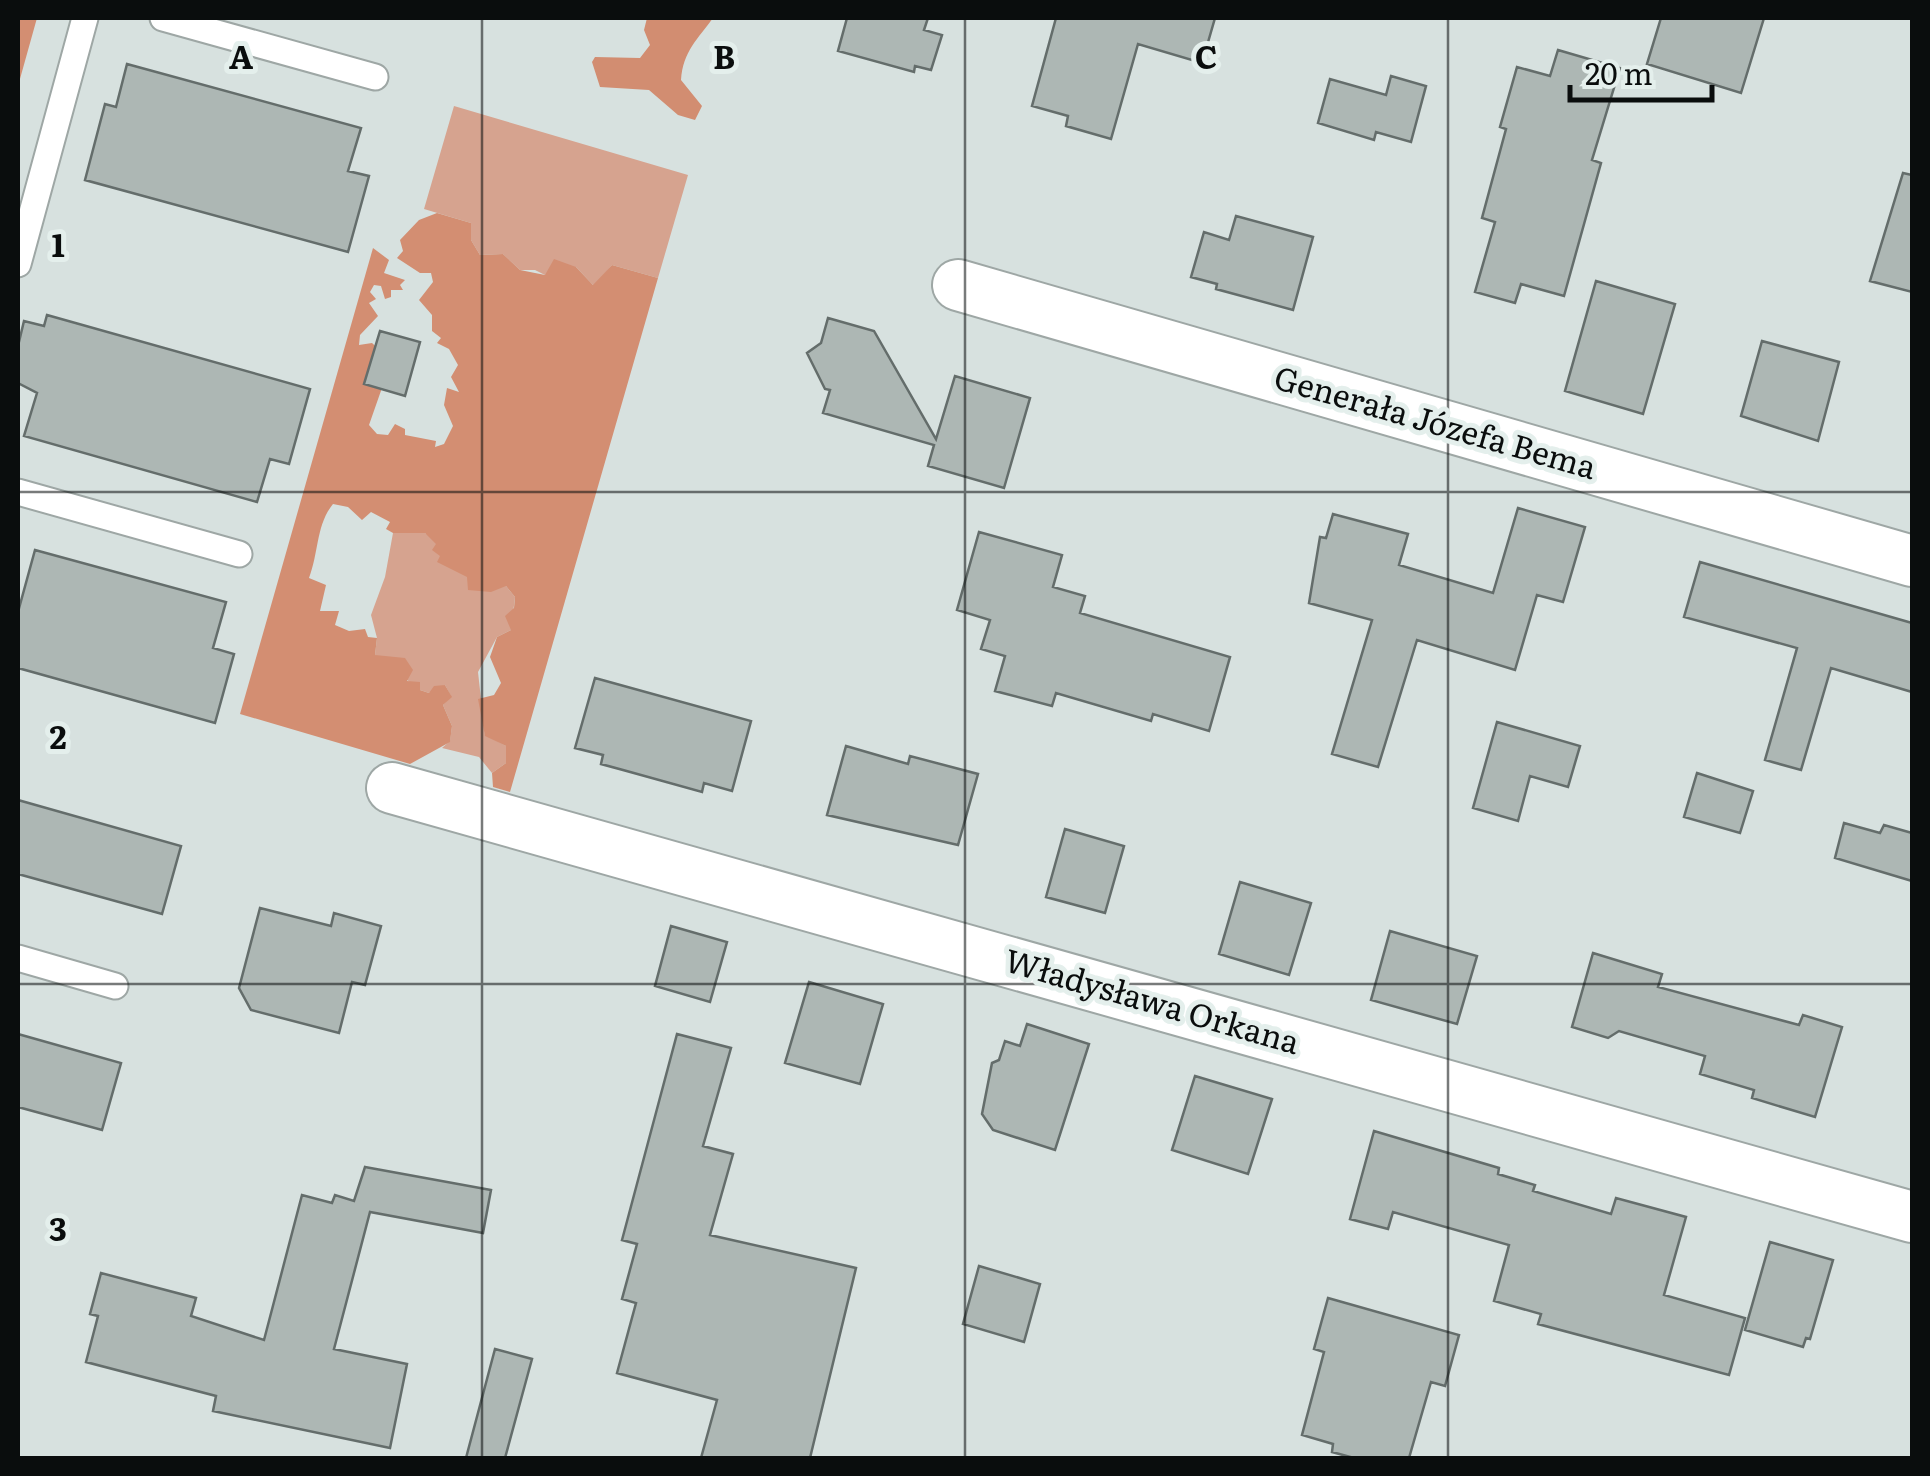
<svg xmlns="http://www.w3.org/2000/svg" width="1930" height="1476" viewBox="0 0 1930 1476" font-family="Literata,serif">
<rect width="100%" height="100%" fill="#d7e1df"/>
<path fill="#d6a38f" d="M 454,106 L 688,175 L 658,278 L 612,265 L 594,286 L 576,267 L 545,275 L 535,270 L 520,270 L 503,254 L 480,255 L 471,240 L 471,223 L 424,209 Z
M 393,533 L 425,533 L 506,586 L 515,597 L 511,630 L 497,637 L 478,672 L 485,735 L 506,746 L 506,763 L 492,773 L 479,757 L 442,748 L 450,741 L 452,726 L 443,705 L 451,696 L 445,685 L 429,693 L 420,690 L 375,655 L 377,638 L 371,615 L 385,577 Z"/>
<path fill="#d38e72" d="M 18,18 L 37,18 L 18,86 Z
M 437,213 L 471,223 L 471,240 L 480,255 L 503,254 L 520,270 L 545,275 L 554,259 L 576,267 L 593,285 L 612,265 L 658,278 L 510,792 L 493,787 L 492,773 L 506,763 L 506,746 L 485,736 L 478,699 L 494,695 L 501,683 L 490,657 L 497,637 L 511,630 L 505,616 L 514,608 L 515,597 L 506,586 L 491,592 L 468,590 L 467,577 L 437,562 L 440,556 L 432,550 L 436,544 L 425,533 L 393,533 L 386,529 L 390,522 L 371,512 L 362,520 L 348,507 L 333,504 C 316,525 319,552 309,578 L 326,585 L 320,611 L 339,611 L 335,625 L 349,631 L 365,629 L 368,637 L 377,638 L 375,655 L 405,658 L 413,670 L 407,681 L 420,682 L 420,690 L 429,693 L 434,686 L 445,685 L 452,697 L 443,705 L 452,726 L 450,742 L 410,764 L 240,714 L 373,248 L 389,260 L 384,273 L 405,280 L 400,285 L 403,290 L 391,290 L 391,297 L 385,299 L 381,286 L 374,285 L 370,292 L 376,299 L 369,303 L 378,316 L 360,335 L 359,345 L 372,343 L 383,353 L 383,385 L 369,425 L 377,434 L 388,435 L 395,424 L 405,429 L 405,435 L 436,441 L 435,447 L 444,444 L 453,426 L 444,405 L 447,388 L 459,392 L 451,377 L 458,365 L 449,349 L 437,343 L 441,338 L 432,331 L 432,315 L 419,300 L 433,282 L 431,273 L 420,273 L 397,258 L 403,251 L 400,240 L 419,220 Z"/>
<path fill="#d28d71" d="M 647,18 L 713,18 C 698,39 683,51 681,80 L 702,106 L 695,120 L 678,115 L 649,90 L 600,87 L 592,62 L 595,57 L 640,58 L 650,45 L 644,30 Z"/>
<path fill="#adb7b4" stroke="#646d6b" stroke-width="2.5" d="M 847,18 L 928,18 L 924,30 L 942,35 L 931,70 L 915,66 L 914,72 L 838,51 Z
M 1056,18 L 1215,18 L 1202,63 L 1138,44 L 1111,139 L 1066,126 L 1068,116 L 1032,106 Z
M 1661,18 L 1764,18 L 1741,93 L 1647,64 Z
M 1558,50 L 1620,68 L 1592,160 L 1601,163 L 1564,296 L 1521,284 L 1515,303 L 1475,292 L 1495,222 L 1482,218 L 1506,129 L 1500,127 L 1517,67 L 1550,76 Z
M 127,64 L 361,128 L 348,171 L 369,176 L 348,252 L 85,180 L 105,104 L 116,107 Z
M 1391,76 L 1426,86 L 1411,142 L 1376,132 L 1374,140 L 1318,123 L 1330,79 L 1386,95 Z
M 1903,173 L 1912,175 L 1912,292 L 1870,281 Z
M 1236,216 L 1313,237 L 1293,310 L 1216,289 L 1217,284 L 1191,277 L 1204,232 L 1229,240 Z
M 1596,281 L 1675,304 L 1643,414 L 1565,391 Z
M 47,315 L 310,389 L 289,464 L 270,459 L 257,502 L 24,436 L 37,393 L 18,383 L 18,346 L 24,321 L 44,326 Z
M 828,318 L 874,331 L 936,439 L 955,376 L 1030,398 L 1004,488 L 928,466 L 934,445 L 823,413 L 830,390 L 825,389 L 807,353 L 821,343 Z
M 380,331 L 420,342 L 405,396 L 364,384 Z
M 1762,341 L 1839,362 L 1818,441 L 1741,416 Z
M 1518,508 L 1585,527 L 1563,602 L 1537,595 L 1515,670 L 1417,640 L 1378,767 L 1332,754 L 1372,620 L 1309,603 L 1320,537 L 1326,538 L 1333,514 L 1408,534 L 1399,565 L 1493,593 Z
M 979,532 L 1062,555 L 1053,587 L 1085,596 L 1080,613 L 1230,657 L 1209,731 L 1153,714 L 1151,721 L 1056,693 L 1052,706 L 995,691 L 1005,656 L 981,649 L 990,620 L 957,610 Z
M 35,550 L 226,602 L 213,648 L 234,654 L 215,723 L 18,668 L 18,612 Z
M 1700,562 L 1912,623 L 1912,692 L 1831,668 L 1801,770 L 1765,760 L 1797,648 L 1684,617 Z
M 595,678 L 751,721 L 732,791 L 704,783 L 702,792 L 623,770 L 601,764 L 603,755 L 575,748 Z
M 1497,722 L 1580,746 L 1568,787 L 1530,776 L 1518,821 L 1473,808 Z
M 846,746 L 908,764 L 910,756 L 978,774 L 958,845 L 827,815 Z
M 1697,773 L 1753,791 L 1740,833 L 1684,817 Z
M 18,800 L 181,846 L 162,914 L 18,874 Z
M 1844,823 L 1880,833 L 1884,825 L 1912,833 L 1912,881 L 1835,858 Z
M 1065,829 L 1124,846 L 1105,913 L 1046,897 Z
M 1240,882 L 1311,903 L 1289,975 L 1219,954 Z
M 260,908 L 331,926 L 334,913 L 381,926 L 365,985 L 352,982 L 339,1033 L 251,1010 L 239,988 Z
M 671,926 L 727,942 L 710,1002 L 655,986 Z
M 1390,931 L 1477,956 L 1457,1024 L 1371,1000 Z
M 1593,953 L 1662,974 L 1658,987 L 1799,1025 L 1803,1015 L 1842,1027 L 1815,1117 L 1752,1098 L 1754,1090 L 1700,1074 L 1705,1056 L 1619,1031 L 1608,1038 L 1572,1027 Z
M 809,982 L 883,1004 L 860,1084 L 785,1063 Z
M 1027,1024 L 1089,1044 L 1055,1150 L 993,1130 L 982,1114 L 992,1063 L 999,1060 L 1005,1041 L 1020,1046 Z
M 18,1034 L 121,1063 L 102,1130 L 18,1107 Z
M 677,1034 L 731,1048 L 703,1146 L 733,1154 L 710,1235 L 856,1268 L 810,1458 L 701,1458 L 717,1400 L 617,1373 L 636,1303 L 622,1299 L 637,1244 L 622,1240 Z
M 1195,1076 L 1272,1099 L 1248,1174 L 1172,1150 Z
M 1374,1131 L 1499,1168 L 1498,1174 L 1535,1185 L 1533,1191 L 1611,1214 L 1616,1198 L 1686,1217 L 1664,1295 L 1745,1318 L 1729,1375 L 1538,1324 L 1541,1314 L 1494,1301 L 1509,1245 L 1393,1212 L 1388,1229 L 1350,1219 Z
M 365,1167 L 491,1190 L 483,1233 L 370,1212 L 334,1349 L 407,1364 L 390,1448 L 213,1411 L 216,1396 L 86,1362 L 98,1316 L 90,1314 L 101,1273 L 196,1298 L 191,1316 L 264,1340 L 302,1195 L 332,1203 L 335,1195 L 354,1201 Z
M 1770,1242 L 1833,1260 L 1810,1339 L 1806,1338 L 1803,1347 L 1745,1330 Z
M 979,1266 L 1040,1284 L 1024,1342 L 963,1324 Z
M 1328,1298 L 1459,1335 L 1445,1386 L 1431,1382 L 1409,1458 L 1354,1458 L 1332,1452 L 1333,1444 L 1302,1435 L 1324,1352 L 1314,1349 Z
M 495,1349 L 532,1359 L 505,1458 L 466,1458 Z"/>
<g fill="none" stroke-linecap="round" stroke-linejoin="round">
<defs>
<path id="service" d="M 163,18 L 375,77
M 18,264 L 85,18
M 18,492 L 239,554
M 18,958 L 115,986"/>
<path id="minor" d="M 958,285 L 1912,561
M 392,788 L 1912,1217"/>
</defs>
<use href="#service" stroke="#9ea7a5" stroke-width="29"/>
<use href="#minor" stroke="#9ea7a5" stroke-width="54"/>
<use href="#service" stroke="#fff" stroke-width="25"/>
<use href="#minor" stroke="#fff" stroke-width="50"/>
</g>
<path fill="none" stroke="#0a0d0d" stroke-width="2.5" stroke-opacity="0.55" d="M 482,18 L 482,1458M 965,18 L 965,1458M 1448,18 L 1448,1458M 18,492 L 1912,492M 18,984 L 1912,984"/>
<g text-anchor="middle" stroke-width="10" stroke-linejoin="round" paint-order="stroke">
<g font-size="32" fill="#0a0d0d" stroke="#e4efec">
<text transform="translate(1435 423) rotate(16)" y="11">Generała Józefa Bema</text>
<text transform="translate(1152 1002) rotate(16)" y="11">Władysława Orkana</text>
</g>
</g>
<g font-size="32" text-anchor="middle" font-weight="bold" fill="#0a0d0d" stroke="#e4efec" stroke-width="10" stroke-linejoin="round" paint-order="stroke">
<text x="241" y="69">A</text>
<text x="724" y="69">B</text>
<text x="1206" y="69">C</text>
<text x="58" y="257">1</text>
<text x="58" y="749">2</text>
<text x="58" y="1241">3</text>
</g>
<rect width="1930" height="1476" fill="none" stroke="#0a0d0d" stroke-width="40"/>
<path d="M1570 85v15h142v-15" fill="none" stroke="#0a0d0d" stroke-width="5"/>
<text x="1585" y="85" font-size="30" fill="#0a0d0d" stroke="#e4efec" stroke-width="8" paint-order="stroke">20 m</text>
</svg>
